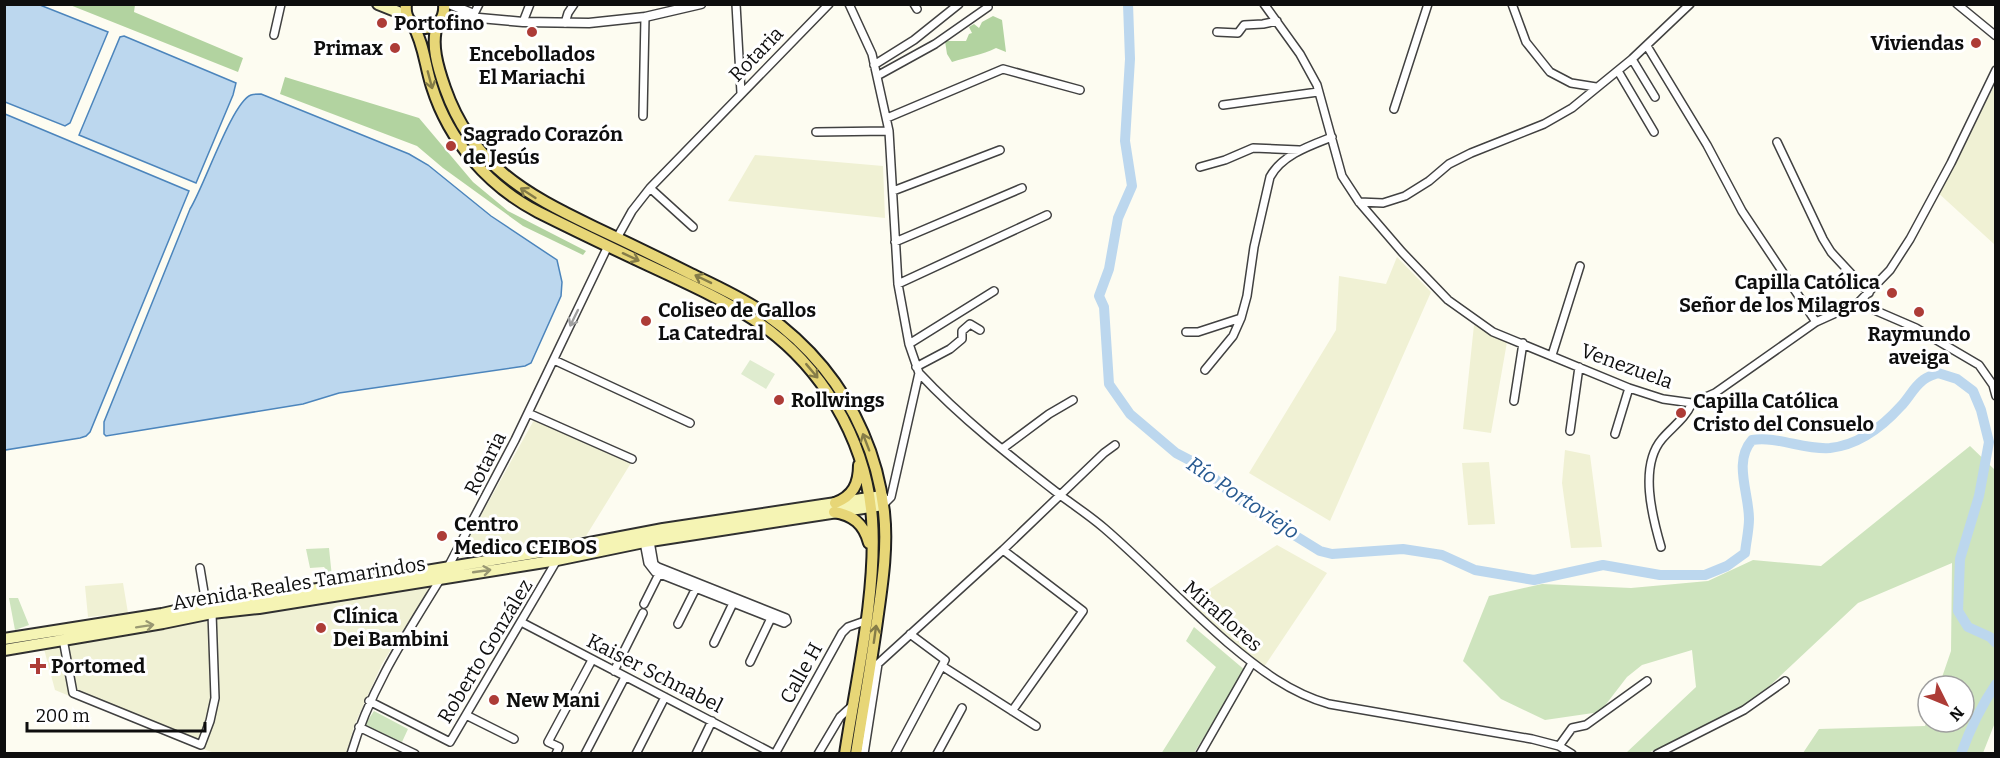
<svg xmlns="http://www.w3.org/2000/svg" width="2000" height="758" viewBox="0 0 2000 758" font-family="Bitter,serif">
<rect width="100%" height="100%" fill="#fdfcf1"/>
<path fill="#f0f1d4" d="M 1995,85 L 1994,175 L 1995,245 L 1935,190 Z
M 755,155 L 883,166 L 885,218 L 728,201 Z
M 1397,257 L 1431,292 L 1330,521 L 1249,473 L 1336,330 L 1339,276 L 1386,284 Z
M 1474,325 L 1507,342 L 1491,433 L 1463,429 Z
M 534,420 L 631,463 L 586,536 L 461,558 L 459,555 Z
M 1565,450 L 1590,455 L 1602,547 L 1571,548 L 1562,483 Z
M 1489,462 L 1495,524 L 1468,525 L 1462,463 Z
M 1277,545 L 1327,573 L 1264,667 L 1243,652 L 1188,603 Z
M 433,582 L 382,664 L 354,726 L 347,753 L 215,753 L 178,741 L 55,690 L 44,649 Z
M 123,583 L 128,613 L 88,617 L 85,586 Z"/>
<path fill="#cee4be" d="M 1970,446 L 1995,470 L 1996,720 L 1983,753 L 1803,753 L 1819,729 L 1925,726 L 1928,717 L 1928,722 L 1964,722 L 1964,686 L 1939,686 L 1951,651 L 1952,563 L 1858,603 L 1744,710 L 1648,753 L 1626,753 L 1696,687 L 1692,650 L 1642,665 L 1627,677 L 1600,712 L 1545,720 L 1501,699 L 1463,661 L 1489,596 L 1542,584 L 1631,588 L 1708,581 L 1753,560 L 1821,566 Z
M 329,548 L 332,577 L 324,567 L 310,568 L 306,549 Z
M 9,598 L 18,598 L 29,625 L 15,630 Z
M 1194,627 L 1246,671 L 1194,753 L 1161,754 L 1216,667 L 1186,641 Z
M 374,711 L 408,729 L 402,742 L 364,726 Z"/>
<path fill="#b2d3a0" d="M 70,5 L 135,5 L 134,12 L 243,58 L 238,72 Z
M 993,16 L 1002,20 L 1006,52 L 996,48 C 982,55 967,57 952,62 L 947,54 L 945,41 L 966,41 L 969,34 L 972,33 L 969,27 L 974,24 L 979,28 L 982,22 Z
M 285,77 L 419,118 L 473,182 L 508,211 L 586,251 L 583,255 L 523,226 L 443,168 L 417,146 L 280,94 Z"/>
<path fill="#dfeccf" d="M 750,360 L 775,374 L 766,389 L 741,374 Z"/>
<path fill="#bcd7ee" stroke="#4c85bc" stroke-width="1.5" d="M 4,5 L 40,5 L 108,32 L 70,123 L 65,126 L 5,102 Z
M 124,36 L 236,83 L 233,95 L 196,183 L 79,135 L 120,37 Z
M 261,94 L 409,154 L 428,165 L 491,216 L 557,260 L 562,282 L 561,296 L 531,363 L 525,366 L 339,393 L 303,404 L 106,436 L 104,434 L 104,422 L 190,209 C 204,187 232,102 251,95 C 254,94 257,94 261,94 Z
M 5,114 L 189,191 L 90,432 L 86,436 L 80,438 L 5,450 Z"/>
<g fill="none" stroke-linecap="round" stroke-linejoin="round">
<path stroke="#bcd7ee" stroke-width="10" d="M 1128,4 L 1130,59 L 1125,141 L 1132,186 L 1118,218 L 1109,269 L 1099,296 L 1104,307 L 1109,384 L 1130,414 L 1176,453 L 1199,465 L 1232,494 L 1265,517 L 1320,551 L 1332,554 L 1403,549 L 1442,555 L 1475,570 L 1534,580 L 1603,565 L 1660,575 L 1705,575 L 1727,566 L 1745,553 C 1746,542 1749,530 1749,519 C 1749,493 1733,462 1752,440 C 1778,436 1804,450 1830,448 C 1858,445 1883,426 1901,406 C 1908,399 1914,387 1922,381 C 1926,377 1933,375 1938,373 L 1957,379 L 1973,391 L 1981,410 L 1989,442 L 1979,496 L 1960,559 L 1958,611 L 1968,627 L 1990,637 L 1996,643
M 1961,754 C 1970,729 1981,706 1996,684"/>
<defs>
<path id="minor" d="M 736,4 L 741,93
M 849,4 L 872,54 L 889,131 L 898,284 L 909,344 L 919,373 L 891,497 L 883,505
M 914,4 L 917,9
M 1264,4 L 1300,54 L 1317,85 L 1342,176 L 1359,202 L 1402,252 L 1448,300 L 1493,332 L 1629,388 L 1663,399 L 1692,403 L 1715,393 L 1816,322 L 1858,303 L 1890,270 L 1910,239 L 1951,163 L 1996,70
M 1512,4 L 1526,42 L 1550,72 L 1571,83 L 1596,87
M 1957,4 L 1996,36
M 474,14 L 479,4
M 523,22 L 530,4
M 565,23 L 568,13 L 574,4
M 1217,32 L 1238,33 L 1244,25 L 1263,24 L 1277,21
M 274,35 L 281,4
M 1647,46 L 1707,145 L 1742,211 L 1816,322
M 1632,59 L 1655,97
M 874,65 L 914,40 L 959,4
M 1618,71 L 1654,132
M 877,76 L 935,44 L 988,7
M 1223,105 L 1318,92
M 1394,109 L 1428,4
M 643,116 L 645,17
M 887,118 L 1003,69 L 1080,90
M 816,132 L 889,131
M 1777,142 L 1823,239 L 1831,252 L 1869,293
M 1200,167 L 1225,160 L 1253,148 L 1299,150
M 650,188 L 693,227
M 893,191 L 1000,150
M 1359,202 L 1383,203 L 1405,196 L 1429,181 L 1449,164 L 1471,153 L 1544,124 L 1572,108 L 1632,59 L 1690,4
M 617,238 L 632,211 L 650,188 L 829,4
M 895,242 L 1022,188
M 898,284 L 1047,215
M 1858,303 L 1916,328 L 1979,365 L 1993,385 L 1996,396
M 1186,332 L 1198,332 L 1241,318
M 909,344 L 994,291
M 1552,355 L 1580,266
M 554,360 L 690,423
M 916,367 L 950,349 L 962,339 L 962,331 L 970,324 L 980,330
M 1205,370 L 1233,336 L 1241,318 L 1247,296 L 1254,247 L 1270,177 C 1282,155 1309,146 1332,137
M 919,373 C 961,418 1011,457 1060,495 C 1075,506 1090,516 1104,528 C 1147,565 1185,606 1228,643 C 1259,669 1290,693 1329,704 L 1532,739 L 1559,746 L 1572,754
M 1514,401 L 1523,343
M 528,413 L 632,459
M 1570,431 L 1579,367
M 1615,434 L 1629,388
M 1002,449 L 1049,414 L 1073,400
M 650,541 L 654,564 L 658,567 L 786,618 L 787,621
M 644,542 L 648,563 L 655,572 L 784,623 L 787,621
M 1661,547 C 1652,516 1639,466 1662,439 C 1672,427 1685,419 1692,403
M 1003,550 L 1083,611 L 1012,711
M 200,568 L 206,604
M 447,569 L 515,440 L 608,246
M 644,604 L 660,572
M 521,622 L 774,754
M 678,624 L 697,586
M 63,639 L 73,693 L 201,745 L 210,721 L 215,698 L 212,613
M 714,643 L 735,599
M 750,662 L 772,616
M 942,666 L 1036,726
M 614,671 L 643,613
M 870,671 L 1003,550 L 1104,453 L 1115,445
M 369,701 L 450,742 L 557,560
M 466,715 L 514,739
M 359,727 L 415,754
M 1559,746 L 1572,728 L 1586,725 L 1647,681
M 351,754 C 370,689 406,635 441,578
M 556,754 L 559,747 L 548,742 L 592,660
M 585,754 L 625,677
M 636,754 L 665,697
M 696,754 L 712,721
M 775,754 L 842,633 L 848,627 L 865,621
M 818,754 L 840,717 L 853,705
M 864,754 L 878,664
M 895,754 L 945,660 L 910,634
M 937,754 L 962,708
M 1200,754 L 1252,663
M 1657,754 L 1744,710 L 1785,681"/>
<path id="tertiary" d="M 449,4 L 474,14
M 438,23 L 457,16 L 523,22 L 589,23 L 645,17 L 701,4"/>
<path id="secondary" d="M 378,4 L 398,12 L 409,21
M 4,639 L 162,614 L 206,604 L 269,597 L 553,550 L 663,529 L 882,496
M 4,650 L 163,623 L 212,613 L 259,608 L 557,560 L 644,542 L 883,505"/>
<path id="primary" d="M 406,4 C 402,35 447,37 444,4
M 438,23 C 430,43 438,68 445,88 C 472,165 525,194 594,227 C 626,242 657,257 689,273 C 714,285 741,297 764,313 C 808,344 842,384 863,433 C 874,458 881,485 884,512 C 888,548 882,585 877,621 C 871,665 863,709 856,754
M 413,25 C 424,44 425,66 432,87 C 449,141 488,186 538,212 C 580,233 622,253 665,273 C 695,287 725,301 753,319 C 821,363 866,439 872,519 C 877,592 856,681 845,754
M 835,503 C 853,496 859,484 859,465
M 834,512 C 853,515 864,524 869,543"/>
</defs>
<use href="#minor" stroke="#414141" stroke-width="10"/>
<use href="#tertiary" stroke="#414141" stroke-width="11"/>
<use href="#secondary" stroke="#303030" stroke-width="14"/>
<use href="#primary" stroke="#1f1f1f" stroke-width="14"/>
<use href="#minor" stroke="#fff" stroke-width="7"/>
<use href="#tertiary" stroke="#fff" stroke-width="8"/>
<use href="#secondary" stroke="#f5f4b4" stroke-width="10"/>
<use href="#primary" stroke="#e7d677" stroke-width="10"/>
</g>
<defs><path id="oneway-shaft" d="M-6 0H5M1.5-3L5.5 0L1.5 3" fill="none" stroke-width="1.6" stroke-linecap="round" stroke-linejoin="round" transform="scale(1.5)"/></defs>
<g stroke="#857c48">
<use href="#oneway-shaft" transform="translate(430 80) rotate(75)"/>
<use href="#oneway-shaft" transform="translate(528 193) rotate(-147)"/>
<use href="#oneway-shaft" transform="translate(631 257) rotate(25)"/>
<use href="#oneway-shaft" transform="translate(703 279) rotate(-154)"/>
<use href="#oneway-shaft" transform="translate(812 371) rotate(50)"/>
<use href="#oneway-shaft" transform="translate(866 442) rotate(-111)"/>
<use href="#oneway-shaft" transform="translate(875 634) rotate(-82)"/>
</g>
<use stroke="#9f9f9f" href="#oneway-shaft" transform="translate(574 318) rotate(116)"/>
<g stroke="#999872">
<use href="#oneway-shaft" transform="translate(482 571) rotate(-8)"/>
<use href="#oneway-shaft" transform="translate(145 626) rotate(-9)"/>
</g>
<g fill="#ad3c37" stroke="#fff" stroke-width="2">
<circle cx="382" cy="23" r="6"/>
<circle cx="532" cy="32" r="6"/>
<circle cx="1976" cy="43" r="6"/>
<circle cx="395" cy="48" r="6"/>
<circle cx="451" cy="146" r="6"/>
<circle cx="1892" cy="293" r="6"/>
<circle cx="1919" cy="312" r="6"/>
<circle cx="646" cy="321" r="6"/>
<circle cx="779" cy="400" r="6"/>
<circle cx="1681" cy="413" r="6"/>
<circle cx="442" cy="536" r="6"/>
<circle cx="321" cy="628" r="6"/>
<path d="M35 657h6v6h6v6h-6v6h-6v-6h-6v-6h6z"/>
<circle cx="494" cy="700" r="6"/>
</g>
<g text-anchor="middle" stroke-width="6" stroke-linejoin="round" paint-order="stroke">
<g font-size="20" font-weight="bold" fill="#0e0e0e" stroke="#fff" text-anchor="start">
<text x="394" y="30">Portofino</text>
<text x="1964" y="50" text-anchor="end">Viviendas</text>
<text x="383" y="55" text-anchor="end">Primax</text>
<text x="532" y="61" text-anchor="middle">Encebollados<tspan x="532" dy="23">El Mariachi</tspan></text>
<text x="463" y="141">Sagrado Corazón<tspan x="463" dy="23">de Jesús</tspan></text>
<text x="1880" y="289" text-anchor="end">Capilla Católica<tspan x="1880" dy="23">Señor de los Milagros</tspan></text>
<text x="658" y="317">Coliseo de Gallos<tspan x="658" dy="23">La Catedral</tspan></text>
<text x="1919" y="341" text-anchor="middle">Raymundo<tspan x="1919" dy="23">aveiga</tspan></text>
<text x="791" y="407">Rollwings</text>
<text x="1693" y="408">Capilla Católica<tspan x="1693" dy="23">Cristo del Consuelo</tspan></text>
<text x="454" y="531">Centro<tspan x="454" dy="23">Medico CEIBOS</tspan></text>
<text x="333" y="623">Clínica<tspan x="333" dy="23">Dei Bambini</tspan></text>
<text x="51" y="673">Portomed</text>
<text x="506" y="707">New Mani</text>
</g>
<g font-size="20" fill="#0e0e0e" stroke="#fff">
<text transform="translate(756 54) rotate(-46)" y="7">Rotaria</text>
<text transform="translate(1627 366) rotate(20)" y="7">Venezuela</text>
<text transform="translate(485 463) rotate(-63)" y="7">Rotaria</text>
<text transform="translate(299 583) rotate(-9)" y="7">Avenida Reales Tamarindos</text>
<text transform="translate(1223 616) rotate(41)" y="7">Miraflores</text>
<text transform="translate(485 651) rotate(-59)" y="7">Roberto González</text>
<text transform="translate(655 673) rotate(27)" y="7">Kaiser Schnabel</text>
<text transform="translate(801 673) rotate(-61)" y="7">Calle H</text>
</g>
<g font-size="21" font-style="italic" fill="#275990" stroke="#fff">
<text transform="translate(1243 498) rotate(34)" y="7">Río Portoviejo</text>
</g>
</g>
<rect width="2000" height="758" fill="none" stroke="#0e0e0e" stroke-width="12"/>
<g transform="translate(1946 704) rotate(133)"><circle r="28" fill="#ffffff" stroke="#9f9f9f" stroke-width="1.5"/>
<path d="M0-4.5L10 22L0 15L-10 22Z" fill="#ad3c37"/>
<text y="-9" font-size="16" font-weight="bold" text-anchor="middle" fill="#0e0e0e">N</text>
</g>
<path d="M27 722v9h178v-9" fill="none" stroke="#0e0e0e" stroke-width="3"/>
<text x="36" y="722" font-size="18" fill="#0e0e0e" stroke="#ffffff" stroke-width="4.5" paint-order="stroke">200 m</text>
</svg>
